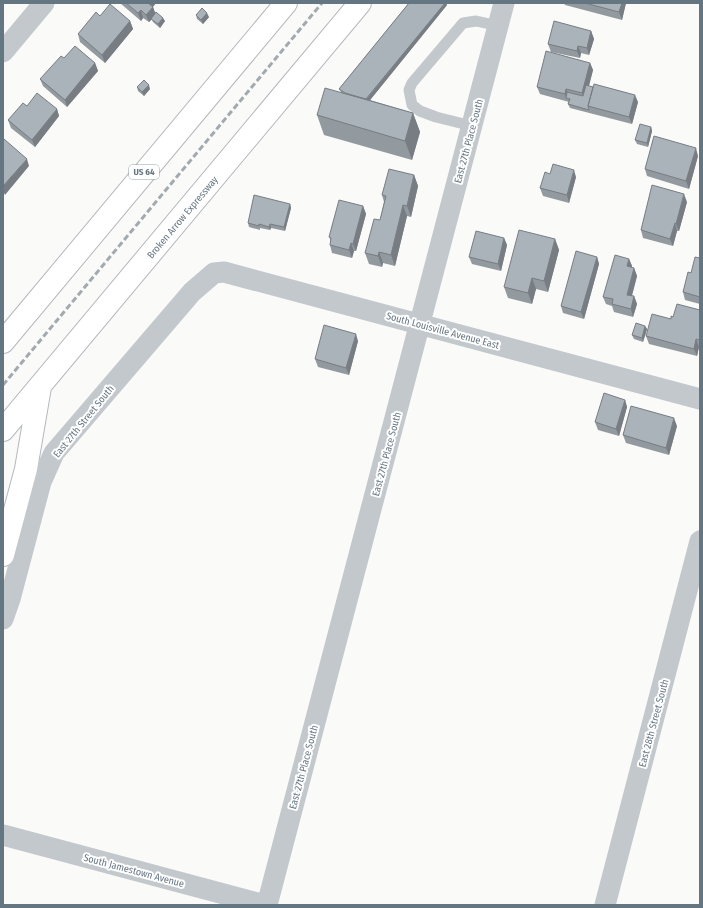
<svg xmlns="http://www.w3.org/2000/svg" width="703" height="908" viewBox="0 0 703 908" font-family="'Fira Sans Condensed',sans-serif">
<rect width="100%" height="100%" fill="#fafaf8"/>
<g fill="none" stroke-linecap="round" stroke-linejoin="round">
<defs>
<path id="highway" d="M 3,342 L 286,3
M 3,430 L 360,3
M 3,555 L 26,469 L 40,387"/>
</defs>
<use href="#highway" stroke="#b4b9bd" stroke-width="24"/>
<path stroke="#c3c8cc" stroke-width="11" d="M 472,126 L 436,117 L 420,111 L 412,105 L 409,90 L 412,83 L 463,23 L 476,21 L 499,26"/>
<path stroke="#c3c8cc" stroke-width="21" d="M 3,52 L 44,3
M 3,619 L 10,599 L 41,482 L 54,453 L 192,292 L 214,273 L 224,272 L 700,399
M 3,835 L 265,905
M 267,905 L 504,3
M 605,905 L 700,541"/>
<use href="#highway" stroke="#fff" stroke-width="22"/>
<path stroke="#a2aab0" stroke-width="3" stroke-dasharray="6 3" stroke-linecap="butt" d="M 3,385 L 322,3"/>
</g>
<path fill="#929a9f" d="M 120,3 L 156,3 L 153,7 L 155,13 L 165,21 L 160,28 L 153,22 L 152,19 L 149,22 L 143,18 L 141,21 Z
M 409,3 L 446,3 L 447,5 L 370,100 L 413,113 L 420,132 L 412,160 L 324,135 L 317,115 L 341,92 L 339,89 Z
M 564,3 L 626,3 L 622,20 L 565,5 Z
M 196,15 L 209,17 L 203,24 L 197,19 Z
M 130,21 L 133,29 L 105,63 L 80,42 L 78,34 Z
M 591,31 L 594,39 L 589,55 L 581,53 L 580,58 L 551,52 L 548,44 Z
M 95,63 L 98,71 L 67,107 L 43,86 L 40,79 Z
M 590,63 L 593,70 L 589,86 L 638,102 L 632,124 L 570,108 L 568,104 L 569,102 L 540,94 L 537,87 Z
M 137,87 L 150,89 L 144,96 L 138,91 Z
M 27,106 L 57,109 L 59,116 L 35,147 L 11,128 L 8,120 Z
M 651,127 L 652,131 L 648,147 L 637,144 L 635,140 Z
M 698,156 L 689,189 L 647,176 L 645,169 Z
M 550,174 L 576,177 L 569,203 L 543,196 L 540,188 Z
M 414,175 L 418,186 L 411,217 L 407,216 L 395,266 L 383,263 L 382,267 L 369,264 L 365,253 L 380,220 L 384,202 L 382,195 Z
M 687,202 L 679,231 L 677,231 L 673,246 L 643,238 L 641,230 Z
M 290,204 L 291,208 L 285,231 L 271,228 L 270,230 L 260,228 L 260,230 L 249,227 L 248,223 Z
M 363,206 L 366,214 L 356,251 L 354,251 L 352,258 L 332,253 L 330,245 L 331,241 L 329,237 Z
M 504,238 L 507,245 L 501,271 L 472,264 L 469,257 Z
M 555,239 L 559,250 L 548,292 L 536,289 L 532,304 L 508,298 L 504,287 Z
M 597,257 L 599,264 L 584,319 L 563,313 L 561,306 Z
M 700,258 L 700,304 L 685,300 L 683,292 L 691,273 Z
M 629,259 L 632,266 L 631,268 L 634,268 L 637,276 L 632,296 L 634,296 L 637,304 L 633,317 L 614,312 L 612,306 L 606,304 L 603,297 Z
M 700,310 L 700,347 L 699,347 L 697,356 L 649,344 L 646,336 L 673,317 Z
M 645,326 L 647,329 L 643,342 L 634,339 L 632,335 Z
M 358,341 L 349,375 L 318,367 L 315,359 Z
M 625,400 L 627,407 L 619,436 L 598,430 L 595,422 Z
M 677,426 L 669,455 L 626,443 L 623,435 Z"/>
<path fill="#777d82" d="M 148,3 L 156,3 L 150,10 Z
M 445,3 L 446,3 L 447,5 L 362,110 L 361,106 Z
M 622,3 L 626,3 L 622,20 L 619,12 Z
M 153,7 L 156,15 L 149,22 L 146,15 Z
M 141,10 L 143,18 L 141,21 L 138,13 Z
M 207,13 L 209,17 L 203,24 L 201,20 Z
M 163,18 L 165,21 L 160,28 L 158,24 Z
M 130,21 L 133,29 L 105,63 L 102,55 Z
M 591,31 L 594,39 L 589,55 L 587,48 Z
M 578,46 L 581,53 L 580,58 L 577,51 Z
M 95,63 L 98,71 L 67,107 L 65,100 Z
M 590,63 L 593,70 L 585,100 L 582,93 Z
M 149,85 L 150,89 L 144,96 L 142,92 Z
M 566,89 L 569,96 L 566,98 L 565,94 Z
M 635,95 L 638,102 L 632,124 L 629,117 Z
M 57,109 L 59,116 L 35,147 L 32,140 Z
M 413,113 L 420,132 L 412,160 L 405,141 Z
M 651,127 L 652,131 L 648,147 L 647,143 Z
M 696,148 L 698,156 L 689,189 L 686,181 Z
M 27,159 L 29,166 L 5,195 L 3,191 L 3,186 Z
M 574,170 L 576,177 L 569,203 L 567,195 Z
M 414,175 L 418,186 L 411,217 L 407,206 Z
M 684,194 L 687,202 L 679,231 L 676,224 Z
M 290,204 L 291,208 L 285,231 L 284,227 Z
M 403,205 L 407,216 L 395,266 L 391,255 Z
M 363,206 L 366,214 L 356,251 L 353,244 Z
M 675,223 L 677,231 L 673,246 L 670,239 Z
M 270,224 L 271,228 L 270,230 L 269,227 Z
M 504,238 L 507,245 L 501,271 L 498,264 Z
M 555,239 L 559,250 L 548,292 L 544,281 Z
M 351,243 L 354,251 L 352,258 L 349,250 Z
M 379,252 L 383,263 L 382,267 L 378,256 Z
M 597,257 L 599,264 L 584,319 L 581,312 Z
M 629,259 L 632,266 L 630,274 L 627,266 Z
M 634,268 L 637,276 L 630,302 L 627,295 Z
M 532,278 L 536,289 L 532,304 L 528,293 Z
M 634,296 L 637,304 L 633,317 L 631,309 Z
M 645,326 L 647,329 L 643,342 L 642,338 Z
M 356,334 L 358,341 L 349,375 L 346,368 Z
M 696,339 L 699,347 L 697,356 L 694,349 Z
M 625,400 L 627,407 L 619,436 L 616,429 Z
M 674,418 L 677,426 L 669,455 L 666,448 Z"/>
<path fill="#aab3b9" stroke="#777d82" d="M 126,3 L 148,3 L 153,7 L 146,15 L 141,10 L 138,13 Z
M 409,3 L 445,3 L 366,99 L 345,93 L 339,89 Z
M 585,3 L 622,3 L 619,12 Z
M 110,4 L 130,21 L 102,55 L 78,34 L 96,12 L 100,16 Z
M 202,8 L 207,13 L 201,20 L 196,15 Z
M 156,12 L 163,18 L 158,24 L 151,19 Z
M 554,21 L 591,31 L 587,48 L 578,46 L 577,51 L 548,44 Z
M 75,46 L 95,63 L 65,100 L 40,79 L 61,56 L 64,58 Z
M 546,51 L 590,63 L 582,93 L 566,89 L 565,94 L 537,87 Z
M 144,80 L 149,85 L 142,92 L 137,87 Z
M 594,84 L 635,95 L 629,117 L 588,106 Z
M 586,85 L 593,87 L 588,106 L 589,110 L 568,104 L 570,99 L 566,98 L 567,92 L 583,96 Z
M 325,88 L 413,113 L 405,141 L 317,115 Z
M 37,93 L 57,109 L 32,140 L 8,120 L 23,103 L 27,106 Z
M 640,124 L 651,127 L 647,143 L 635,140 Z
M 654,136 L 696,148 L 686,181 L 645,169 Z
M 4,139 L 27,159 L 3,186 L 3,141 Z
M 553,164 L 574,170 L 567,195 L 540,188 L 545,172 L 550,174 Z
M 389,169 L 414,175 L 407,206 L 403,205 L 391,255 L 379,252 L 378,256 L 365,253 L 374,219 L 380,220 L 386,196 L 382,195 Z
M 652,185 L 684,194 L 676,224 L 675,223 L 670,239 L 641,230 Z
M 254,195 L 290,204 L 284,227 L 270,224 L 269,227 L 259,224 L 259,226 L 248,223 Z
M 339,200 L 363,206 L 353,244 L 351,243 L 349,250 L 330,245 L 331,238 L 329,237 Z
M 519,230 L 555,239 L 544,281 L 532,278 L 528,293 L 504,287 Z
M 476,231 L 504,238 L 498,264 L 469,257 Z
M 576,251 L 597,257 L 581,312 L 561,306 Z
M 615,255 L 629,259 L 627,266 L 634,268 L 627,295 L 634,296 L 631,309 L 612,304 L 613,299 L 603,297 Z
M 695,257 L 700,258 L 700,297 L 683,292 L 688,272 L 691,273 Z
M 677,304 L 700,310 L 700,340 L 696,339 L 694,349 L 646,336 L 652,314 L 671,319 L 671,316 L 673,317 Z
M 636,323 L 645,326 L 642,338 L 632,335 Z
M 324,325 L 356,334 L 346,368 L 315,359 Z
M 604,393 L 625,400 L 616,429 L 595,422 Z
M 631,406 L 674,418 L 666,448 L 623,435 Z"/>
<g text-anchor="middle" stroke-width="4" stroke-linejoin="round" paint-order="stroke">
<rect fill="#fff" stroke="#939fa8" stroke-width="1" x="129" y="165" width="30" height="14" rx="3"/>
<g font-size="9" font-weight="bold" fill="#657683">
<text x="144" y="175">US 64</text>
</g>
<g font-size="10" fill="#657683" stroke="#fff">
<text transform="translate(468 141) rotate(-75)" y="4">East 27th Place South</text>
<text transform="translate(182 217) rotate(-50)" y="4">Broken Arrow Expressway</text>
<text transform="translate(443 330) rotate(15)" y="4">South Louisville Avenue East</text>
<text transform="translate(83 421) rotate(-51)" y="4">East 27th Street South</text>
<text transform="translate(386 454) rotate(-75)" y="4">East 27th Place South</text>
<text transform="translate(653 723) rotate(-75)" y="4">East 28th Street South</text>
<text transform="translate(303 767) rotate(-75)" y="4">East 27th Place South</text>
<text transform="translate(134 870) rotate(15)" y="4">South Jamestown Avenue</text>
</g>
</g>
<rect width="703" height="908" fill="none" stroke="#657683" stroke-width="8"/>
</svg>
